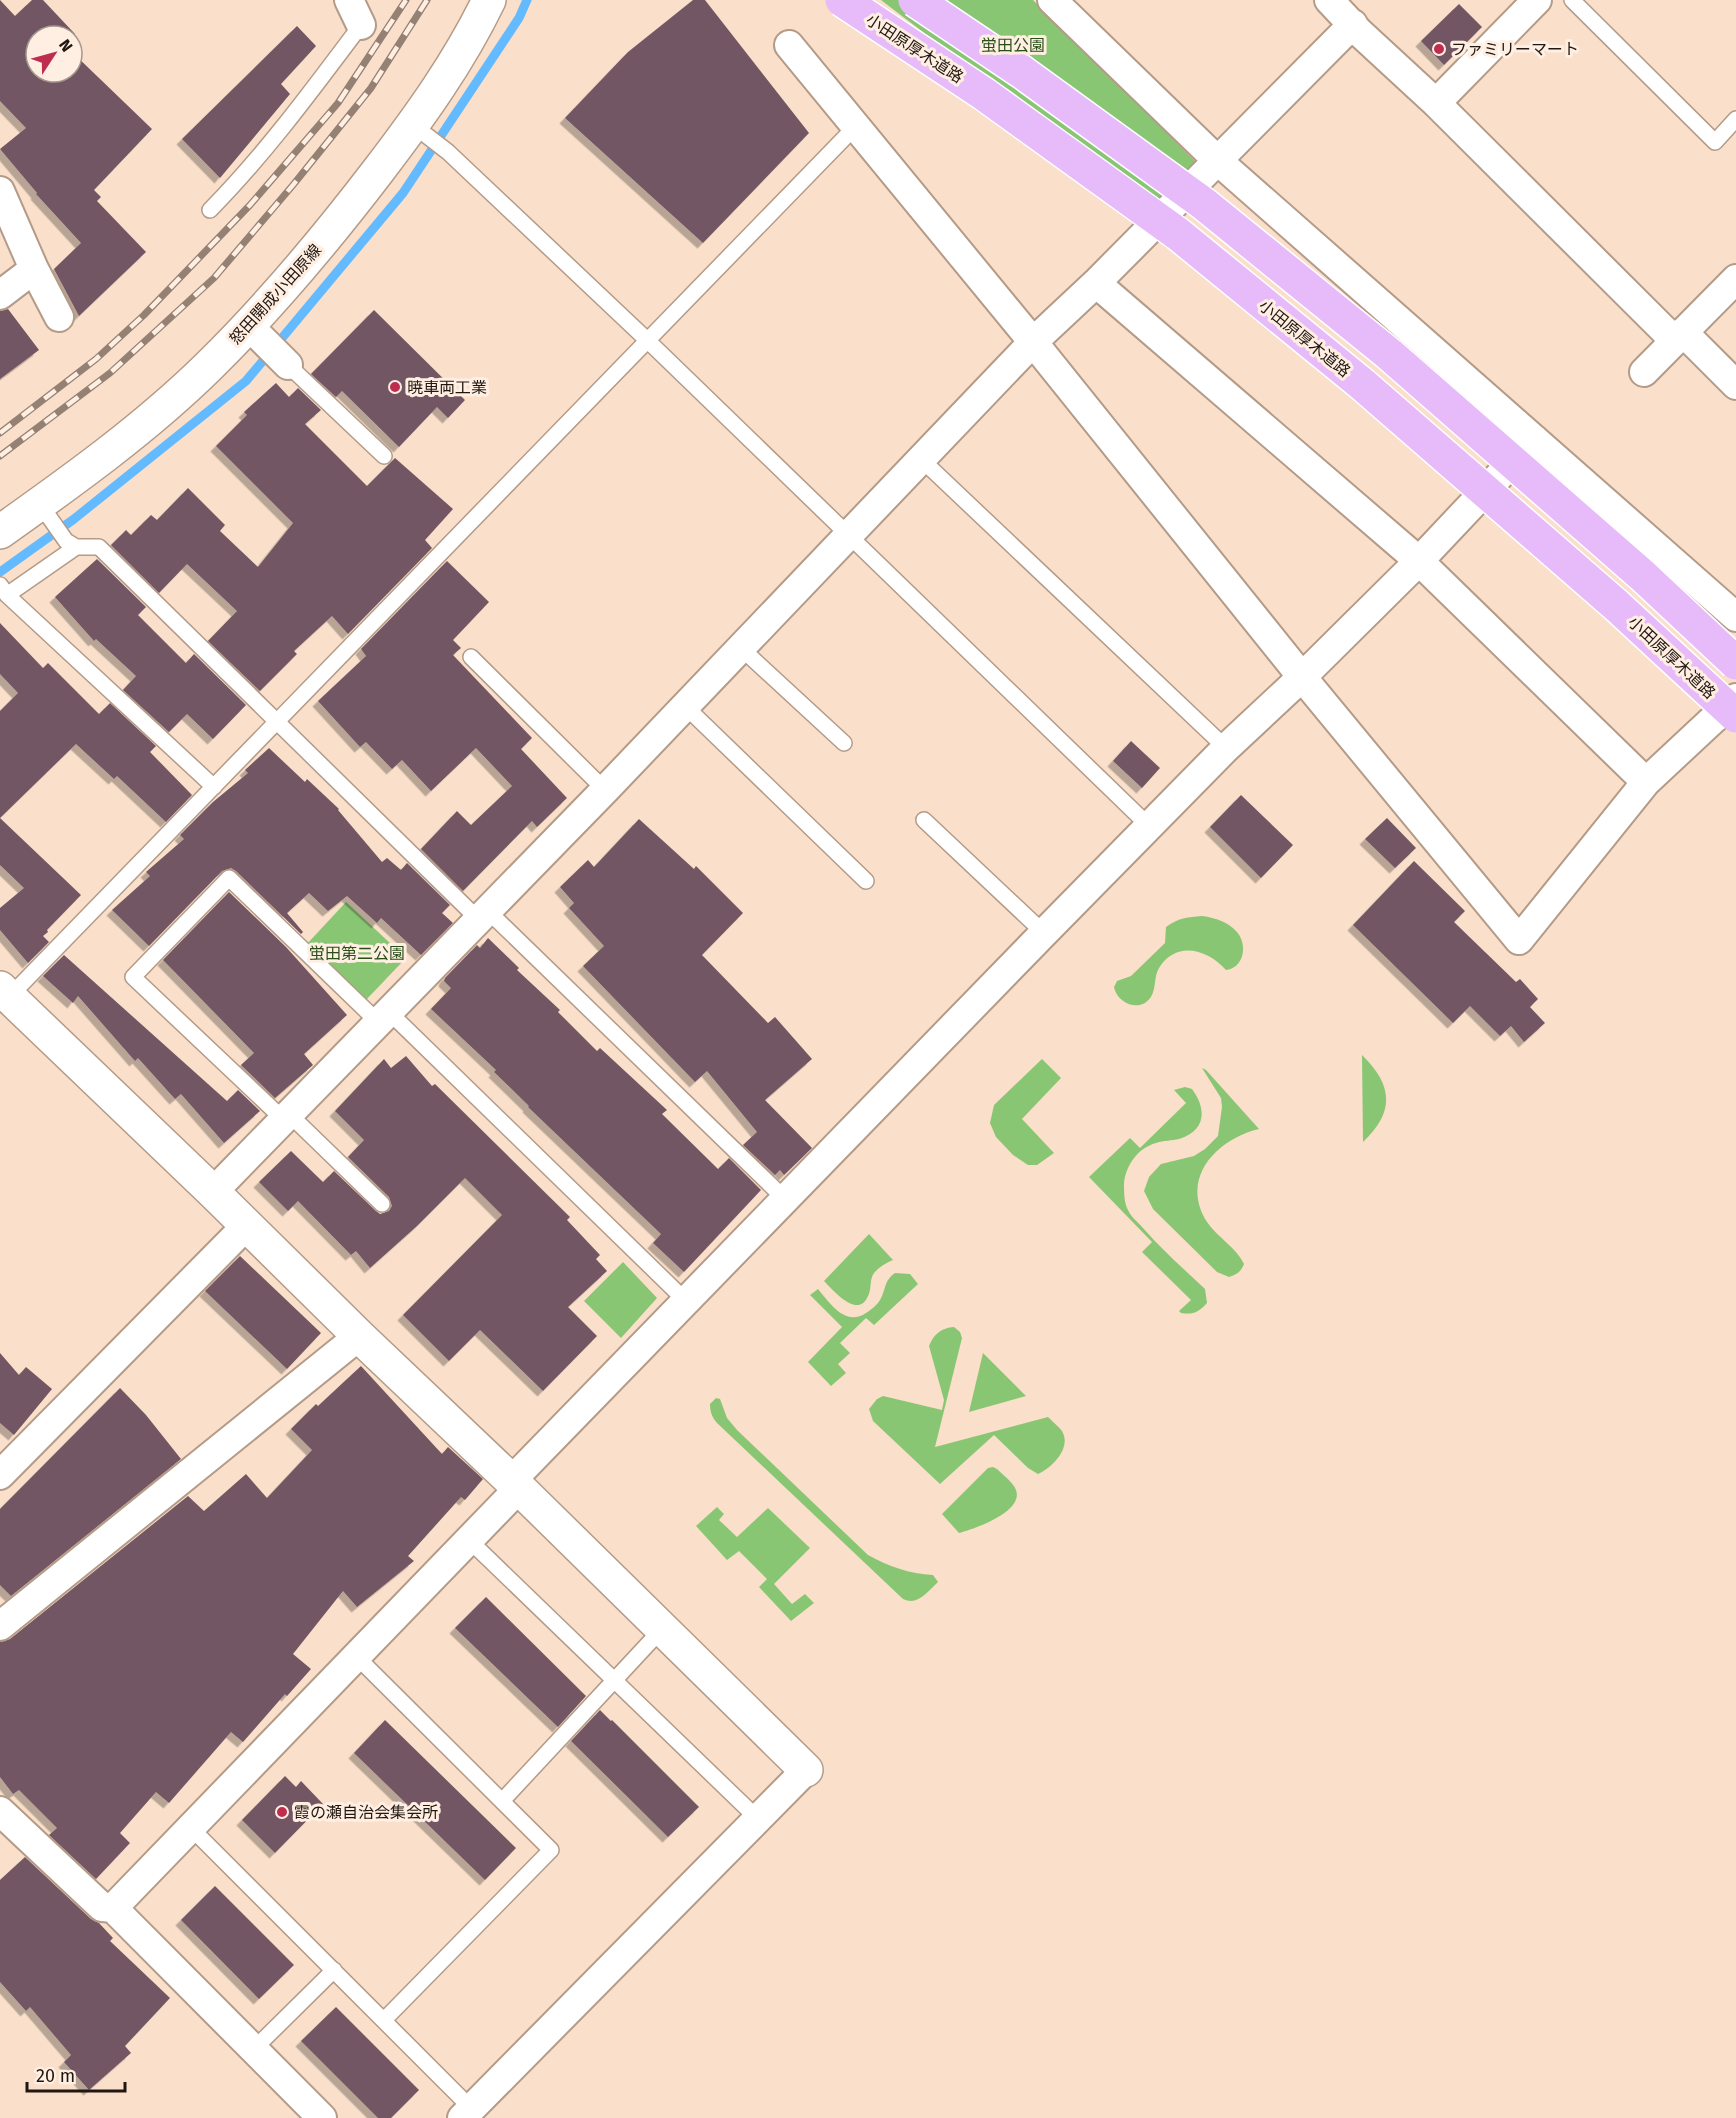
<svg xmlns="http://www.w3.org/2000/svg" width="1736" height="2118" viewBox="0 0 1736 2118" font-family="'Fira Sans','Noto Sans JP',sans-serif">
<defs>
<filter id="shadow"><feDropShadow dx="-5.5" dy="5.5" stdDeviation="0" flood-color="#0004"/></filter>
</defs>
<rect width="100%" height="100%" fill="#fadfca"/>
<path fill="#89c673" d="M 881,0 L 1033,0 L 1196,162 L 1155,205 L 1020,106 Z
M 346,902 L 406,958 L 365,1001 L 306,945 Z
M 1202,916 C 1216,918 1228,922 1237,932 C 1248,945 1244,968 1226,970 C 1208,949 1176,940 1159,968 C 1154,976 1156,987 1152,995 C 1142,1014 1117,1004 1114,987 L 1117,981 L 1131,976 L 1165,943 L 1166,927 C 1178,918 1188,917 1202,916 Z
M 1362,1055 C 1393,1085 1395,1112 1363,1142 Z
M 1042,1059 L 1061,1078 L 1022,1119 L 1054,1153 L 1037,1165 L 1028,1165 L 1013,1155 L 996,1137 L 990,1123 L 994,1105 Z
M 1202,1068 L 1206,1070 L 1259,1129 C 1217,1139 1179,1178 1207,1222 C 1218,1238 1236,1247 1244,1264 C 1241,1272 1236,1275 1229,1277 L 1217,1272 L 1153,1209 L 1144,1191 L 1149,1177 L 1161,1164 L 1194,1156 L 1205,1149 L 1218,1136 L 1222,1107 L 1221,1098 Z
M 1185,1087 L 1192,1089 C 1207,1109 1206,1131 1179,1139 C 1172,1141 1164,1140 1156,1143 C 1138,1148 1126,1165 1124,1183 C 1124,1192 1124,1203 1128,1210 C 1131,1217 1138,1222 1143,1228 C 1162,1250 1184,1269 1205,1289 L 1207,1303 C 1199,1312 1193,1315 1181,1313 L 1179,1311 L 1191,1300 L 1142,1252 L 1152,1242 L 1089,1177 L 1130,1138 L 1140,1148 L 1186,1103 L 1174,1090 Z
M 869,1234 L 893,1260 C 886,1263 879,1267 874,1273 C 869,1280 872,1289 868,1296 C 858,1320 833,1290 824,1281 Z
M 623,1262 L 657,1298 L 621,1338 L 584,1301 Z
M 895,1273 L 910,1274 L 918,1284 L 874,1325 L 866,1318 L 840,1343 L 850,1353 L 838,1364 L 846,1373 L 831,1386 L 808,1362 L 842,1327 L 810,1295 L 818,1289 C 830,1303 845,1327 866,1313 C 872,1309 879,1304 882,1296 C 886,1286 885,1280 895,1273 Z
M 954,1327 L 960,1332 L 962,1338 L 935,1447 L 1048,1417 C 1052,1421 1058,1426 1062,1431 C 1072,1448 1052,1468 1038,1474 L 1028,1468 L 994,1435 L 940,1484 L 873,1421 L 869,1409 L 877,1399 L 883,1396 L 942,1410 L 944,1400 L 929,1346 C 934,1334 941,1328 954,1327 Z
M 983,1353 L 1026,1396 L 969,1412 Z
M 716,1398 L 720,1399 L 727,1418 L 737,1430 L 868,1555 C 888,1566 910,1574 933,1575 L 938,1582 C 927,1592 918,1606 903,1599 L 717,1423 C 712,1417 710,1412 710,1404 Z
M 993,1467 L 997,1469 C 1003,1475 1013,1482 1016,1490 C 1024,1512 974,1529 959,1533 L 942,1514 L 988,1468 Z
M 717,1507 L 724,1514 L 719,1520 L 737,1537 L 768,1508 L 810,1548 L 774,1584 L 792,1604 L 805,1594 L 814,1603 L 791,1621 L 759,1587 L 767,1579 L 739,1551 L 727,1560 L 696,1526 Z"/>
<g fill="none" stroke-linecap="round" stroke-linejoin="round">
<path stroke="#63baff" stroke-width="9" d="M 0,572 L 74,519 L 246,381 L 403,193 L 519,18 L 527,0"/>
</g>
<path fill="#725764" filter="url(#shadow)" d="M 0,0 L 15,16 L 32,0 L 43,0 L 75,34 L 72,37 L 36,36 L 36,72 L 72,72 L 72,52 L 152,129 L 94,190 L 101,197 L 97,201 L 146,252 L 79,316 L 54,269 L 81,243 L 36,194 L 37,193 L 0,149 L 26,128 L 0,101 Z
M 693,0 L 705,0 L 809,133 L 703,243 L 565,118 L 628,52 Z
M 1459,4 L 1482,27 L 1444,65 L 1421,41 Z
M 297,26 L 316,46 L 281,84 L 290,94 L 220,178 L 182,139 Z
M 8,309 L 39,350 L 0,379 L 0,311 Z
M 374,310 L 465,400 L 448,418 L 437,407 L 399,447 L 342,391 L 336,397 L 311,374 Z
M 276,383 L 289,397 L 298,388 L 321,410 L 305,424 L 367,486 L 395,458 L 453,509 L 425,540 L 432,548 L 348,634 L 332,616 L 294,651 L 297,654 L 260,691 L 208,641 L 237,611 L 187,564 L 159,593 L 111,545 L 126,530 L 131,535 L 151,515 L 157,520 L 188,488 L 225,525 L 220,531 L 258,567 L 293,523 L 216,446 L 247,415 L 244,412 Z
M 97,559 L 146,607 L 138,615 L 186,663 L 194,654 L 246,705 L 213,739 L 187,714 L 169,732 L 123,690 L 136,676 L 96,639 L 94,641 L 55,597 Z
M 447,561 L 489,602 L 453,640 L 461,648 L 453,655 L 532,738 L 521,749 L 567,798 L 537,827 L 532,821 L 463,891 L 421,849 L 457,811 L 471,825 L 512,786 L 476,748 L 431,791 L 402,760 L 392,769 L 366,742 L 360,747 L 318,701 L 366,656 L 361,649 Z
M 0,623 L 43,668 L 48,663 L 99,714 L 110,703 L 156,746 L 150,752 L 192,795 L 166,822 L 117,776 L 114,779 L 76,744 L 0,818 L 81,895 L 47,930 L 48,932 L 43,936 L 49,942 L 28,963 L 0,930 L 0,908 L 24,888 L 0,865 L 0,711 L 18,693 L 0,674 Z
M 1131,741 L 1160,768 L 1142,788 L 1113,761 Z
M 269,748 L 305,782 L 307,779 L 339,809 L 338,810 L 382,862 L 387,858 L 401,870 L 407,863 L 450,905 L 442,913 L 453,923 L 421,955 L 381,918 L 377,923 L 347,896 L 328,911 L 309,893 L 287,913 L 303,932 L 301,934 L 236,871 L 231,868 L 222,871 L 149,946 L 112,910 L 150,876 L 146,872 L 184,839 L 180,835 L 213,802 L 248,773 L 245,770 Z
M 1241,795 L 1293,845 L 1261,878 L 1210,827 Z
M 1387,818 L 1416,848 L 1395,868 L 1365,839 Z
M 639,819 L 694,869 L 696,866 L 743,913 L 702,955 L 768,1023 L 775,1017 L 812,1059 L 765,1100 L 812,1148 L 784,1175 L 780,1170 L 775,1175 L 743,1145 L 757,1132 L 707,1071 L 695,1082 L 583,966 L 604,946 L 569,908 L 574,903 L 560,887 L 588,860 L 594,867 Z
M 1414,861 L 1465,911 L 1454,922 L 1516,982 L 1520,979 L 1538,999 L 1530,1007 L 1545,1023 L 1524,1042 L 1511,1026 L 1500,1036 L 1470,1006 L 1453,1023 L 1353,925 Z
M 229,892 L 286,947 L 347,1015 L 304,1054 L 313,1065 L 275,1098 L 241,1065 L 254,1053 L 163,960 Z
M 488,938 L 519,968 L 517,970 L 560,1010 L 558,1012 L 597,1051 L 600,1048 L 667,1110 L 662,1114 L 718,1169 L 729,1158 L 761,1190 L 684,1272 L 653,1243 L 661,1234 L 528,1107 L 529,1106 L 494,1072 L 496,1070 L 431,1009 L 451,988 L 444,981 L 445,978 L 477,945 L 480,948 Z
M 64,955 L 227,1101 L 238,1090 L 260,1111 L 224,1143 L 181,1094 L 175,1099 L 138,1058 L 135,1061 L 78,996 L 73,1003 L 43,976 Z
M 406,1056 L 432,1086 L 435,1084 L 570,1217 L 567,1220 L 600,1255 L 596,1259 L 607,1271 L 568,1307 L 597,1336 L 543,1391 L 480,1330 L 449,1361 L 403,1315 L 502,1215 L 465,1178 L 417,1226 L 370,1268 L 356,1251 L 351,1255 L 298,1201 L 288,1211 L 259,1182 L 291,1151 L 323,1182 L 334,1171 L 376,1211 L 380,1214 L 389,1211 L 392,1206 L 389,1197 L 348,1157 L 364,1140 L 335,1111 L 384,1059 L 391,1068 Z
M 240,1256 L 321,1333 L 287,1369 L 205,1291 Z
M 0,1353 L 19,1375 L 26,1367 L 52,1389 L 14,1435 L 0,1423 Z
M 361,1366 L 442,1454 L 448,1447 L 483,1479 L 465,1500 L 461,1497 L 408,1556 L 414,1561 L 357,1607 L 343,1591 L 293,1654 L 311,1669 L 287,1696 L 285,1694 L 243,1742 L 231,1732 L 169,1803 L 156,1792 L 120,1833 L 130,1843 L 96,1879 L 49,1835 L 57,1828 L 19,1790 L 13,1794 L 0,1777 L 0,1642 L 10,1639 L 188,1496 L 204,1511 L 246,1474 L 267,1498 L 312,1450 L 291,1429 L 316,1404 L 318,1406 Z
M 120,1388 L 146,1415 L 181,1459 L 11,1596 L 0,1585 L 0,1509 Z
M 486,1597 L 586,1696 L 558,1727 L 455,1628 Z
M 600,1710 L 611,1721 L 612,1720 L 699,1807 L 668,1837 L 571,1741 Z
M 385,1720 L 516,1848 L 485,1880 L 354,1753 Z
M 285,1776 L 296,1787 L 301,1781 L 323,1804 L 275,1853 L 242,1820 Z
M 25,1857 L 91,1919 L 99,1923 L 113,1938 L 110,1941 L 170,1998 L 125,2046 L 131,2053 L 89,2090 L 64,2062 L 71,2055 L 30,2007 L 26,2011 L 0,1982 L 0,1880 Z
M 215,1886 L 294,1965 L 259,1999 L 181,1920 Z
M 336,2007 L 419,2090 L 391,2118 L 378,2118 L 301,2041 Z"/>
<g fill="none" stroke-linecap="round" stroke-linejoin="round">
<defs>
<path id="service" d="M 1572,0 L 1715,142 L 1736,119
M 413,125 L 448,152 L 647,340 L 1150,827
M 210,210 C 266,153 313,89 361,25
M 288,365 L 384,456
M 921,459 L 1226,748
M 40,504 L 66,541 L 76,547 L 99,547 L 479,920
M 0,585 L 7,595 L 214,787
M 7,595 L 76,547
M 741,648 L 844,743
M 471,657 L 605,790
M 686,707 L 866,881
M 924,820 L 1044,933
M 488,911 L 785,1199
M 9,997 L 856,126
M 389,1012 L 687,1302
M 288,1113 L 382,1204
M 283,1119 L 133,977 L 229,878 L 379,1023
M 469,1540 L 758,1819
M 356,1656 L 551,1850 L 384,2020
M 502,1801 L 662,1629
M 191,1828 L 472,2109
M 254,2049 L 334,1970"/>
<path id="minor" d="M 349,0 L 361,25
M 1052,0 L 1218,161 L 1736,617
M 1329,0 L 1359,32 L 1436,103 L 1675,341
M 789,45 L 1033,342 L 1302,677 L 1519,940 L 1646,782 L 1736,698
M 1436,103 L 1537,0
M 0,191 L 34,269 L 59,317
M 1096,283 L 1419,561 L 1646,782
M 0,295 L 34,269
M 248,325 L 288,365
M 1683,332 L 1736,385
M 1644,372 L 1736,279
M 213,1192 L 605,790 L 1033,342 L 1096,283 L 1353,24
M 0,1475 L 246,1226
M 511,1481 L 1044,933 L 1226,748 L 1302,677 L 1419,561 L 1534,439
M 0,1626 L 359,1336
M 0,1811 L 102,1907 L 113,1908 L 322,2118
M 113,1908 L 519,1488
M 462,2118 L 806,1770"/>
<path id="tertiary" d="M 0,988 L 213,1192 L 359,1336 L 519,1488 L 806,1770"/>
<path id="secondary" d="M 0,532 C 72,481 146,428 209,366 C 271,305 326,239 378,171 C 420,116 459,62 489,0"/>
</defs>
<use href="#service" stroke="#b49b88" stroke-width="18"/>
<use href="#minor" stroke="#b49b88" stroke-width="32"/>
<use href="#tertiary" stroke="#b49b88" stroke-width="36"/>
<use href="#secondary" stroke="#b49b88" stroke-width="36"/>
<use href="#service" stroke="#fff" stroke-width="15"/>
<use href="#minor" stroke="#fff" stroke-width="28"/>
<use href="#tertiary" stroke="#fff" stroke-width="33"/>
<use href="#secondary" stroke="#fff" stroke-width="33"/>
<defs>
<path id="rail" d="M 0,433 L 96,359 L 144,315 L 250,205 L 338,103 L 406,0
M 0,456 L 110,373 L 214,278 L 293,185 L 371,88 L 427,0"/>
</defs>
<use href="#rail" stroke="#948173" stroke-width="7"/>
<use href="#rail" stroke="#ffeee2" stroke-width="4.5" stroke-dasharray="14" stroke-linecap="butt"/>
<defs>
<path id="trunk-bridge" d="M 842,0 L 984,94 L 1178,234 L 1362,384 L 1616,605 L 1736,716
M 915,0 L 1022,72 L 1204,204 L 1389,354 L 1643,576 L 1736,663"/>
</defs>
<use href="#trunk-bridge" stroke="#fff" stroke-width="36" stroke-linecap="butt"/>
<use href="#trunk-bridge" stroke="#e7bbfa" stroke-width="33"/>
</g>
<g fill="#be2d4f" stroke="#ffeee2" stroke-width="2">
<circle cx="1439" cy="49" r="6"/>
<circle cx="395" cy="387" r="6"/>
<circle cx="282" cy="1812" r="6"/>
</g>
<g text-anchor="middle" stroke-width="6" stroke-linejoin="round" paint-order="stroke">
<g font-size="16" fill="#284f17" stroke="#ffeee2">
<text x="1013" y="51">蛍田公園</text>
<text x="357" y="959">蛍田第二公園</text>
</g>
<g font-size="16" fill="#201710" stroke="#ffeee2">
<text transform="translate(915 48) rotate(33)" y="6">小田原厚木道路</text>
<text transform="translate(275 294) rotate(-48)" y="6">怒田開成小田原線</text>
<text transform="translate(1305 338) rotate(39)" y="6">小田原厚木道路</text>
<text transform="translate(1672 657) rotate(43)" y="6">小田原厚木道路</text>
</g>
<g font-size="16" fill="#201710" stroke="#ffeee2" text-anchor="start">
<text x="1451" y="55">ファミリーマート</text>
<text x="407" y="393">暁車両工業</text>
<text x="294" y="1818">霞の瀬自治会集会所</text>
</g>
</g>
<g transform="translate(54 54) rotate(54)"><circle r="28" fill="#ffeee2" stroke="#a6988e" stroke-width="1.5"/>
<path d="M0-4.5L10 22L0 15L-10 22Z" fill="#be2d4f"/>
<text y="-9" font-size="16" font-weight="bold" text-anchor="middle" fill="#201710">N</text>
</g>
<path d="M27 2082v9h98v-9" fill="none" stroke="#201710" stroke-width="3"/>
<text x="36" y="2082" font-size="18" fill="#201710" stroke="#ffeee2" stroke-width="4.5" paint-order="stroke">20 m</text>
</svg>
